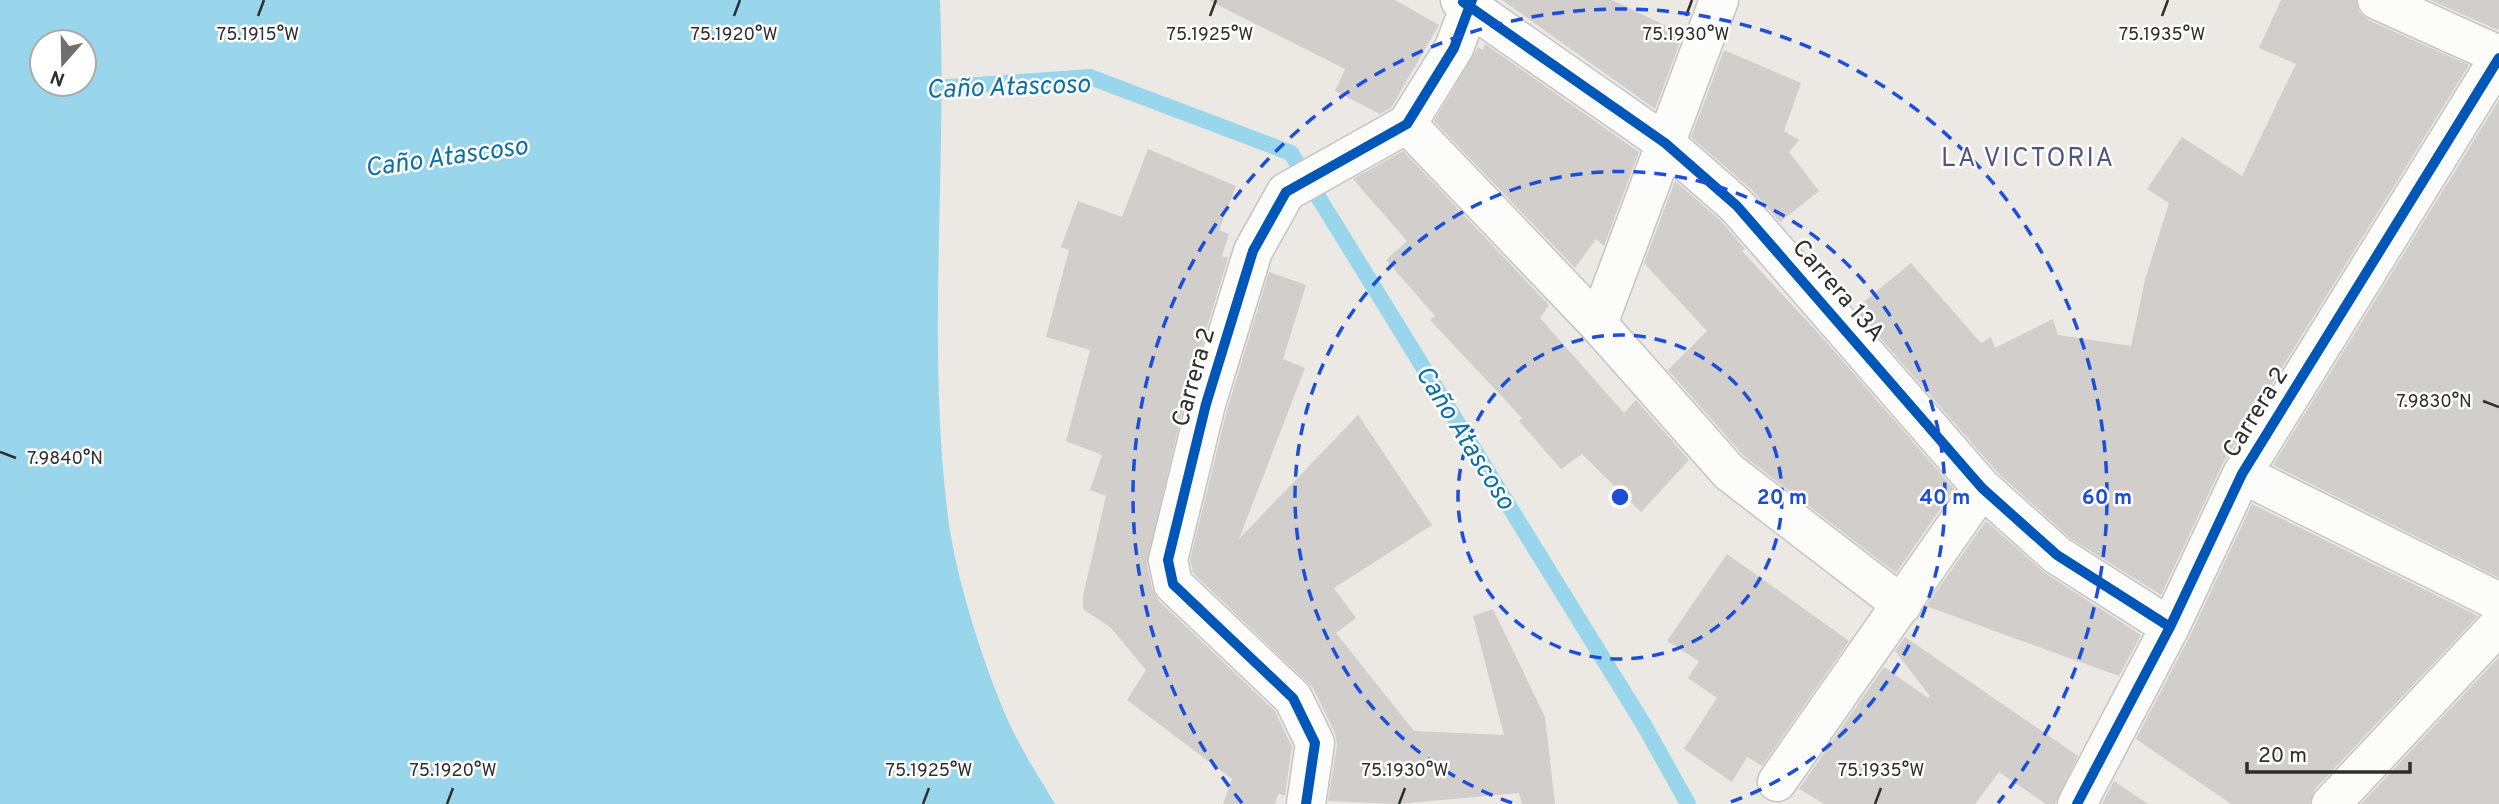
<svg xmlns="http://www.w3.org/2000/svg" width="2499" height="804" viewBox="0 0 2499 804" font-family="Overpass,sans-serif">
<rect width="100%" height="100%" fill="#ece8e4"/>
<path fill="#99d6ec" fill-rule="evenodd" d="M 0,0 L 940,0 C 947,173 926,353 949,524 C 957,582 987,677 1013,731 C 1025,756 1041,780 1055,804 L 0,804 ZM 42,42 L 84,42 L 84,84 L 42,84 Z"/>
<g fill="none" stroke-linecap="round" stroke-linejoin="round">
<path stroke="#99d6ec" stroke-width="16" d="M 922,89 L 1090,77 L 1291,153 L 1644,725 L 1688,804"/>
</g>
<path fill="#d1cecb" d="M 1208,0 L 1395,0 L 1439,25 L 1391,108 L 1380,114 L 1335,91 L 1345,69 Z
M 1502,0 L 1612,0 L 1683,34 L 1655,109 Z
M 2281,0 L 2356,0 L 2359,12 L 2368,20 L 2469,65 L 2223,463 L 2161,595 L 2070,538 L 1998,473 L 1855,309 L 1911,263 L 1981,343 L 1991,337 L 1995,348 L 2053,319 L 2058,335 L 2131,346 L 2145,280 L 2169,203 L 2147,189 L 2182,137 L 2242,176 L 2296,64 L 2259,48 Z
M 2430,0 L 2499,0 L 2499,28 L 2498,30 Z
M 1485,44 L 1639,152 L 1604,246 L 1596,239 L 1575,268 L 1434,121 L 1478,47 L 1483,50 Z
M 1724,50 L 1801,83 L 1784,131 L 1799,140 L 1789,152 L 1819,191 L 1780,222 L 1752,190 L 1691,137 Z
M 2499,100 L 2499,578 L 2273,465 Z
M 1148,149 L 1236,186 L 1219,230 L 1229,234 L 1222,256 L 1228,258 L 1185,399 L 1147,564 L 1152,588 L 1158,600 L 1275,711 L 1292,747 L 1285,795 L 1278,794 L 1275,804 L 1223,804 L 1232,779 L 1127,700 L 1146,670 L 1111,628 L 1083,609 L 1083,596 L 1106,496 L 1090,490 L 1102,455 L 1066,441 L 1090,350 L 1046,337 L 1069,250 L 1061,247 L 1078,201 L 1122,217 Z
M 1403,151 L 1549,305 L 1540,318 L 1624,413 L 1636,400 L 1689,460 L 1641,512 L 1582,454 L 1561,469 L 1519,421 L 1522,418 L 1430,320 L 1435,316 L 1386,260 L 1407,241 L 1353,179 Z
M 1675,181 L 1721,221 L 1745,249 L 1742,251 L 1821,336 L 1954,489 L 1896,573 L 1744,456 L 1668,370 L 1707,331 L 1644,263 Z
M 1269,272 L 1306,285 L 1283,359 L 1305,368 L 1239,539 L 1358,415 L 1432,525 L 1334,588 L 1356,618 L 1336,633 L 1414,731 L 1504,735 L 1473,616 L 1493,609 L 1545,717 L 1555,804 L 1522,804 L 1519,793 L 1398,804 L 1328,801 L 1337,745 L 1335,733 L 1313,688 L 1193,573 L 1190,560 L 1227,410 Z
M 2252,504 L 2478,616 L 2315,789 L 2310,804 L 2231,804 L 2136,739 L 2190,636 Z
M 1986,521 L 2045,573 L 2141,635 L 2119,676 L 1926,606 Z
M 1727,554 L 1849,641 L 1762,766 L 1747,757 L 1732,782 L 1684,749 L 1717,698 L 1688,678 L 1699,661 L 1667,641 Z
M 1905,637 L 2078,756 L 2055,804 L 2046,804 L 1999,772 L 1975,804 L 1824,804 L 1799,789 L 1884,667 L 1928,698 L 1930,696 L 1895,651 Z
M 2499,657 L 2499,804 L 2361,804 Z
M 2114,781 L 2148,804 L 2102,804 Z"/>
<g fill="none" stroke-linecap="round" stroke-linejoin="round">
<defs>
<path id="minor" d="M 1460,0 L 1665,143 L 1737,206 L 1982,488 L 2057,555 L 2170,627
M 2377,0 L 2499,55
M 1407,124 L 1598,324 L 1729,472 L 1902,605
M 1598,324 L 1719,0
M 2242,474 L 2499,602
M 1777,782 L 1982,488
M 1306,804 L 1315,743 L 1293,698 L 1173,584 L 1168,560 L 1206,404 L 1253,251 L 1286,192 L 1407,124 L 1454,48 L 1472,0
M 2077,804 L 2170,627 L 2242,474 L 2499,58
M 2331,804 L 2499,625"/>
</defs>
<use href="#minor" stroke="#c5c4c5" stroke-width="41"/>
<use href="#minor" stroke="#fcfcfb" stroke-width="38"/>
<defs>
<path id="cycleway" d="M 1463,2 L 1665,143 L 1737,206 L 1982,488 L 2057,555 L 2170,627
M 1306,804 L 1315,743 L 1293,698 L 1173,584 L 1168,560 L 1206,404 L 1253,251 L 1286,192 L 1407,124 L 1454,48 L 1472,0
M 2077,804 L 2170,627 L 2242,474 L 2499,58"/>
</defs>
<use href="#cycleway" stroke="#fff" stroke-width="15"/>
<use href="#cycleway" stroke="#0057b8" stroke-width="10"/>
</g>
<path fill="none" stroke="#2e2e2e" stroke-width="2.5" d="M 258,16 L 264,0M 734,16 L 740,0M 1210,16 L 1216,0M 1686,16 L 1692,0M 2162,16 L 2168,0M 2483,401 L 2499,407M 0,452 L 16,458M 447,804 L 453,788M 923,804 L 929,788M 1399,804 L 1405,788M 1875,804 L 1881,788"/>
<g fill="none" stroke="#1d4ed8" stroke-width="3.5" stroke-dasharray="12 9">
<circle cx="1620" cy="497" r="162"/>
<path d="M1512 803A325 325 0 1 1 1728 803"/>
<path d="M1242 803A487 487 0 1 1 1998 803"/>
</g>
<g text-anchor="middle" stroke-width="5" stroke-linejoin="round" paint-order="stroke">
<g font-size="24" fill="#2e2e2e" stroke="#fff">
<text transform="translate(1839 290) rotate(49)" y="8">Carrera 13A</text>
<text transform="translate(1193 377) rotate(-74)" y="8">Carrera 2</text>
<text transform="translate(2255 412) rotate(-58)" y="8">Carrera 2</text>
</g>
<g font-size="26" font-style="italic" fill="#0d6fa3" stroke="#fff">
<text transform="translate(1008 86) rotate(-2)" y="9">Caño Atascoso</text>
<text transform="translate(446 156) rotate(-8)" y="9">Caño Atascoso</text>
<text transform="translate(1466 437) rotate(58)" y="9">Caño Atascoso</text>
</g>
<g font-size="26" letter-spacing="2" fill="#4d5680" stroke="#fff">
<text x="2028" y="166">LA VICTORIA</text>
</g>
</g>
<g font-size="18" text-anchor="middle" fill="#2e2e2e" stroke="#fff" stroke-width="5" stroke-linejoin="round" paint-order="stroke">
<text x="734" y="40">75.1920°W</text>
<text x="1210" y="40">75.1925°W</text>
<text x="2162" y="40">75.1935°W</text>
<text x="258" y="40">75.1915°W</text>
<text x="1686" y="40">75.1930°W</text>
<text x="2434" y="407">7.9830°N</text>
<text x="65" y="464">7.9840°N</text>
<text x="453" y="776">75.1920°W</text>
<text x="929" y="776">75.1925°W</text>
<text x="1405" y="776">75.1930°W</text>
<text x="1881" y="776">75.1935°W</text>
</g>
<circle cx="1620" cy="497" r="10" fill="#1d4ed8" stroke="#fff" stroke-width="3.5"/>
<g font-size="21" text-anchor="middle" font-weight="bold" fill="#1d4ed8" stroke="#fff" stroke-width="5" stroke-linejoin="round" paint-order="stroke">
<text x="1782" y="504">20 m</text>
<text x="1945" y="504">40 m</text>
<text x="2107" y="504">60 m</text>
</g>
<g transform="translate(63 63) rotate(200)"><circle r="33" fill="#ffffff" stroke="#ababab" stroke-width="2"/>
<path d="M0-5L12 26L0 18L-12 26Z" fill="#706f6e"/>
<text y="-10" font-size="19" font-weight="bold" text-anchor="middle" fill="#2e2e2e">N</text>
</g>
<path d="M2247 762v10h163v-10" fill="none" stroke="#2e2e2e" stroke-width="3.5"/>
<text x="2258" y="762" font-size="21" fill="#2e2e2e" stroke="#ffffff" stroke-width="5" paint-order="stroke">20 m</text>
</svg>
